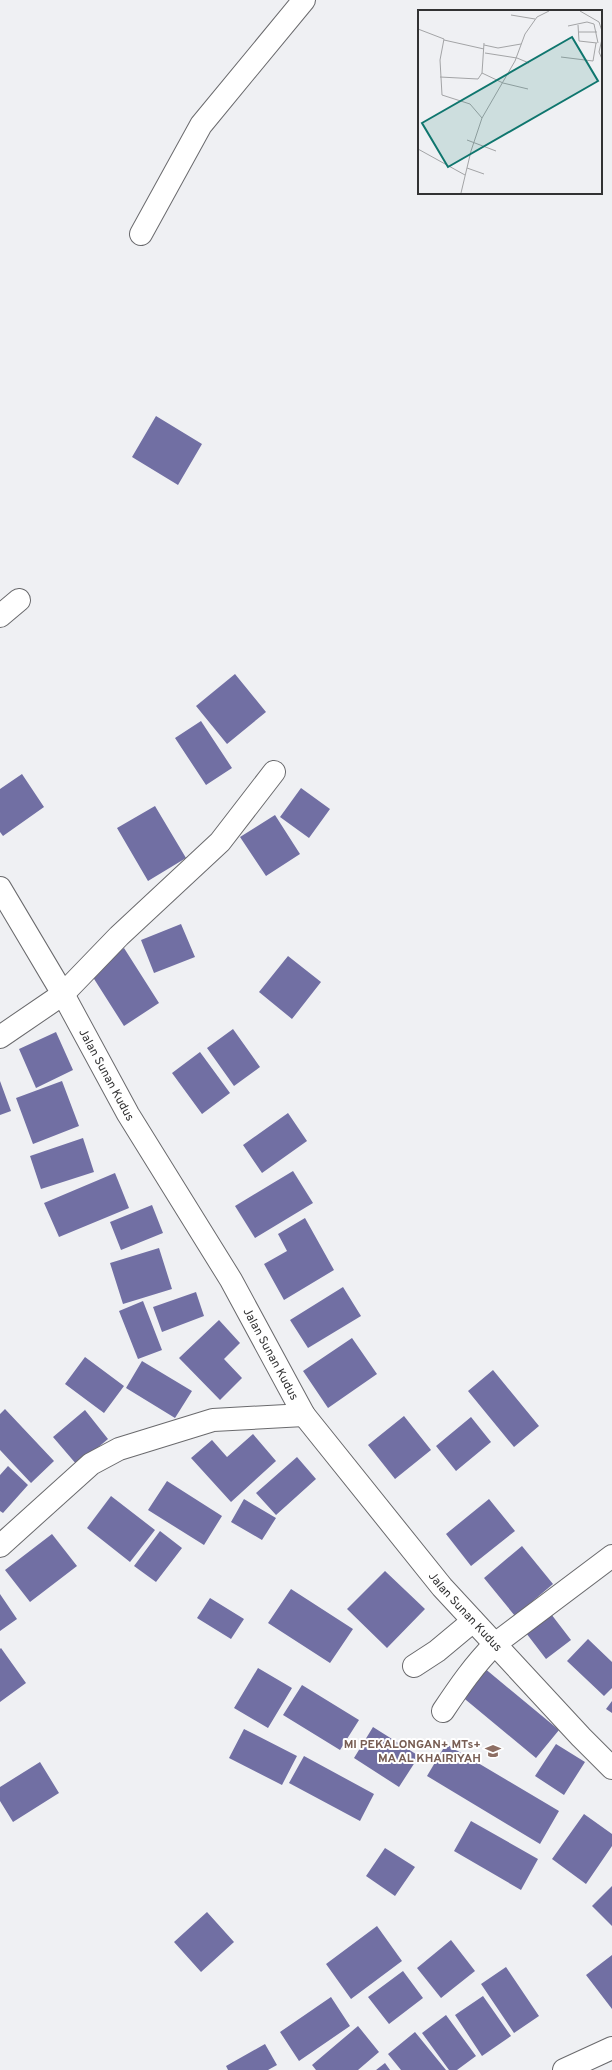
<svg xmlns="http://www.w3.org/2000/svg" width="612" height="2070" viewBox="0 0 612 2070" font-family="Overpass,sans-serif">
<rect width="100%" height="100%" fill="#eff0f3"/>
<path fill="#716fa3" d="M 156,416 L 202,444 L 178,485 L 132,457 Z
M 235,674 L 266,712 L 227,744 L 196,706 Z
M 201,721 L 232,768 L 206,785 L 175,738 Z
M 22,774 L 44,807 L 3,836 L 0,832 L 0,789 Z
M 301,788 L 330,809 L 309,838 L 280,817 Z
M 155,806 L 186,858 L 148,881 L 117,828 Z
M 275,815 L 300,854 L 266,876 L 240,837 Z
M 181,924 L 195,957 L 154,973 L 141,940 Z
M 124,948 L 159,1003 L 124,1026 L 89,971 Z
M 288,956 L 321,982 L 292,1019 L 259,992 Z
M 233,1029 L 260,1067 L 234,1086 L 207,1048 Z
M 56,1032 L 73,1070 L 36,1088 L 19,1049 Z
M 200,1052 L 230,1093 L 202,1114 L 172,1073 Z
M 0,1081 L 11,1111 L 0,1115 Z
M 62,1081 L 79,1126 L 33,1144 L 16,1098 Z
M 288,1113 L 307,1141 L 262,1173 L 243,1145 Z
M 83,1138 L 94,1172 L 41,1189 L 30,1156 Z
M 293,1171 L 313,1203 L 255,1238 L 235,1206 Z
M 115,1173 L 129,1208 L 59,1237 L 44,1203 Z
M 152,1205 L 163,1233 L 121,1250 L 110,1222 Z
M 305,1218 L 334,1270 L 284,1300 L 264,1264 L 287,1251 L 278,1234 Z
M 159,1248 L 172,1289 L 123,1304 L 110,1263 Z
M 343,1287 L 361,1316 L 308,1348 L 290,1320 Z
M 196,1292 L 204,1316 L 162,1332 L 153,1307 Z
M 143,1301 L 162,1350 L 138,1359 L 119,1311 Z
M 219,1320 L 240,1343 L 224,1359 L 242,1378 L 220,1400 L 179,1358 Z
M 352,1338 L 377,1374 L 328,1408 L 303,1371 Z
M 85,1357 L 124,1386 L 104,1413 L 65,1384 Z
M 142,1361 L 192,1391 L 175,1418 L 126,1388 Z
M 493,1370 L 539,1426 L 514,1447 L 468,1391 Z
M 5,1409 L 54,1461 L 31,1483 L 0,1450 L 0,1414 Z
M 85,1410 L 108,1439 L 77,1465 L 53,1437 Z
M 404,1416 L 431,1450 L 395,1479 L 368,1445 Z
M 471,1417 L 491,1442 L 456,1471 L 436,1446 Z
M 253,1434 L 276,1461 L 231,1502 L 191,1458 L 212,1440 L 227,1457 Z
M 297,1457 L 316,1479 L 276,1515 L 256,1493 Z
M 8,1466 L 28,1485 L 3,1513 L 0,1511 L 0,1475 Z
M 167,1481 L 222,1516 L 204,1545 L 148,1510 Z
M 111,1496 L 155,1530 L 130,1562 L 87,1528 Z
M 244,1499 L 276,1518 L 262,1540 L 231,1522 Z
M 489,1499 L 515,1531 L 471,1566 L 446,1534 Z
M 160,1531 L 182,1548 L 156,1582 L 134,1566 Z
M 52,1534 L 77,1566 L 30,1602 L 5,1570 Z
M 522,1546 L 553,1584 L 515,1616 L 484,1578 Z
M 385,1571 L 425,1609 L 387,1648 L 347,1609 Z
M 291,1589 L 353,1629 L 330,1663 L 268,1623 Z
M 0,1594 L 17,1619 L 0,1631 Z
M 210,1598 L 244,1619 L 231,1639 L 197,1618 Z
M 548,1610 L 571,1640 L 546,1659 L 523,1629 Z
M 588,1639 L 612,1662 L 612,1688 L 604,1696 L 567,1661 Z
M 1,1648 L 26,1683 L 0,1702 L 0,1649 Z
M 483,1667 L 559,1730 L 536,1758 L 460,1695 Z
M 258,1668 L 292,1688 L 268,1728 L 234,1708 Z
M 302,1685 L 359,1720 L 340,1750 L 283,1715 Z
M 612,1701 L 612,1713 L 606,1709 Z
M 373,1727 L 419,1756 L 399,1787 L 354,1758 Z
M 244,1729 L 297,1756 L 282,1785 L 229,1758 Z
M 446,1744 L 559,1811 L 540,1844 L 427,1776 Z
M 556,1744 L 585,1762 L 564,1795 L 535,1776 Z
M 304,1756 L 374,1794 L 360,1821 L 289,1783 Z
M 40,1762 L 59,1793 L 13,1822 L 0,1801 L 0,1787 Z
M 584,1814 L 612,1834 L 612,1846 L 586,1884 L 552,1859 Z
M 471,1821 L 538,1859 L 521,1890 L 454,1851 Z
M 385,1848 L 415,1867 L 395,1896 L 366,1876 Z
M 612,1886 L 612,1926 L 592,1906 Z
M 207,1912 L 234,1942 L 201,1972 L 174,1942 Z
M 377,1926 L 402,1961 L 351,1999 L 326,1964 Z
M 451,1940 L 475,1971 L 441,1998 L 417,1968 Z
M 612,1955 L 612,2009 L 586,1975 Z
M 506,1967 L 539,2016 L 514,2033 L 481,1984 Z
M 403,1971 L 423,1998 L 389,2024 L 368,1997 Z
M 483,1996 L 511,2036 L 482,2056 L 455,2015 Z
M 331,1997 L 350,2026 L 299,2061 L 280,2032 Z
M 446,2015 L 476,2056 L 457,2070 L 449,2070 L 422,2033 Z
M 358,2026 L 379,2052 L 358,2070 L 316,2070 L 312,2065 Z
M 415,2032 L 446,2070 L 401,2070 L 388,2054 Z
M 265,2044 L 277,2065 L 268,2070 L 228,2070 L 226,2066 Z
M 385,2063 L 390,2070 L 376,2070 Z"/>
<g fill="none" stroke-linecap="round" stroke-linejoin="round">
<defs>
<g id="minor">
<path d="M 141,234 L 201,125 L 304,0"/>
<path d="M 0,616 L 19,600"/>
<path id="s1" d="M 0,888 L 63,994 L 128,1114 L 231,1280 L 304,1415 L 442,1587 L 581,1737 L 612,1768"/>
<path d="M 0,1037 L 63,994 L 119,936 L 220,842 L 274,772"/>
<path d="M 0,1546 L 91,1464 L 119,1449 L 213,1420 L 304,1415"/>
<path d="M 414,1666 L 437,1651 L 473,1621"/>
<path d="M 443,1711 C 459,1687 474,1665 495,1644 L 612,1556"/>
<path d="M 564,2070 L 612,2048"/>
</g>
</defs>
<use href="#minor" stroke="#6a6a6d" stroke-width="24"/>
<use href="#minor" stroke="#fff" stroke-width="22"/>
</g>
<defs>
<symbol id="school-bare" viewBox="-9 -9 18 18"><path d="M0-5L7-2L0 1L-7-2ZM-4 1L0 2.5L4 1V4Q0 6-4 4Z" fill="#8d6e63" stroke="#fff" stroke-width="2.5" paint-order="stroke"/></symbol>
</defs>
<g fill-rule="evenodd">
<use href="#school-bare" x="482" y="1740" width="22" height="22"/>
</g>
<g text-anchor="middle" stroke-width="4" stroke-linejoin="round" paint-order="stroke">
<g font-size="12" fill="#323233" stroke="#fff">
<text dy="4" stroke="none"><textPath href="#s1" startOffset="215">Jalan Sunan Kudus</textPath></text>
<text dy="4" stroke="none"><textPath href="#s1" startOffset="539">Jalan Sunan Kudus</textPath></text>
<text dy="4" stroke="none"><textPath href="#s1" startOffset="863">Jalan Sunan Kudus</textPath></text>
</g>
<g font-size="12" font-weight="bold" fill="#785e54" stroke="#fff" text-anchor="end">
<text x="481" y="1748">MI PEKALONGAN+ MTs+<tspan x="481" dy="14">MA AL KHAIRIYAH</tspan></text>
</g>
</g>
<g transform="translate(418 10)">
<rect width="184" height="184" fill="#eff0f3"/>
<path fill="none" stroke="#a3a4a6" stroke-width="1" d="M 162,1 L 181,12 L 184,21M 93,5 L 117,9M 160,15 L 161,31 L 179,33M 150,16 L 169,12 L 176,14 L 180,33M 0,19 L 26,29 L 22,50 L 24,85 L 52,94 L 64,108M 161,22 L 179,22M 184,29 L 181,42 L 184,49M 26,30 L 66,39M 66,33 L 64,63 L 85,73 L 110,79M 66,35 L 80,38 L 103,34M 67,43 L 99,48 L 111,53M 143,47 L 175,51 L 178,33M 22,67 L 60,69 L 64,63M 49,130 L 78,141M 0,139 L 47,165M 49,158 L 66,164M 43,183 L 53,141 L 64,108 L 97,51 L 107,24 L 119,7 L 131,1"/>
<path fill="#0f766e" fill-opacity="0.15" stroke="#0f766e" stroke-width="2" d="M 154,27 L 180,71 L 30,157 L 4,113 Z"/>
<rect width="184" height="184" fill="none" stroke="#323233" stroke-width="2"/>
</g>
</svg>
